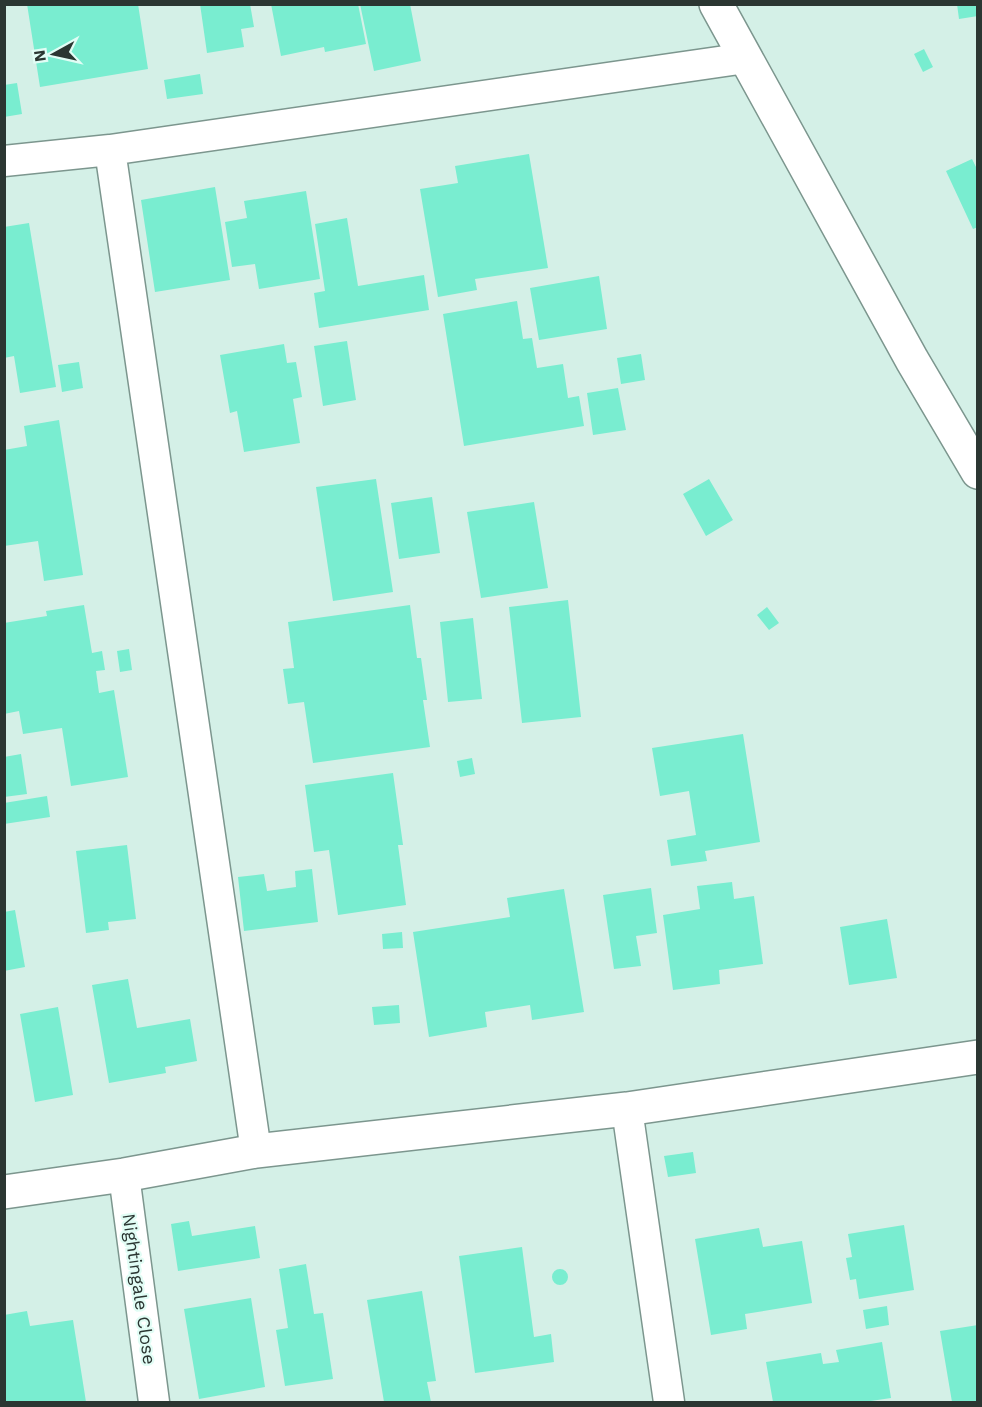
<svg xmlns="http://www.w3.org/2000/svg" width="982" height="1407" viewBox="0 0 982 1407" font-family="'Work Sans',sans-serif">
<rect width="100%" height="100%" fill="#d4f0e7"/>
<path fill="#79edd0" d="M 27,4 L 138,4 L 148,69 L 40,87 Z
M 200,4 L 250,4 L 254,27 L 241,29 L 244,47 L 207,53 Z
M 271,4 L 358,4 L 366,44 L 325,52 L 324,47 L 281,56 Z
M 360,4 L 410,4 L 421,61 L 374,71 Z
M 957,4 L 978,4 L 978,16 L 959,19 Z
M 924,49 L 933,67 L 923,72 L 914,54 Z
M 200,74 L 203,94 L 167,99 L 164,80 Z
M 17,83 L 22,114 L 4,117 L 4,85 Z
M 529,154 L 548,268 L 475,279 L 477,290 L 438,297 L 420,189 L 458,183 L 455,166 Z
M 972,159 L 978,171 L 978,227 L 973,229 L 946,171 Z
M 215,187 L 230,280 L 155,292 L 141,200 Z
M 306,191 L 320,279 L 259,289 L 255,264 L 232,267 L 225,222 L 247,218 L 244,201 Z
M 347,218 L 358,286 L 424,275 L 429,310 L 319,328 L 314,293 L 325,291 L 315,224 Z
M 29,223 L 56,387 L 20,393 L 14,356 L 4,358 L 4,227 Z
M 599,276 L 607,329 L 539,340 L 530,288 Z
M 517,301 L 523,339 L 532,338 L 537,368 L 563,364 L 568,398 L 579,396 L 584,426 L 464,446 L 443,314 Z
M 347,341 L 356,400 L 323,406 L 314,346 Z
M 284,344 L 287,363 L 296,362 L 302,397 L 293,399 L 300,443 L 244,452 L 237,411 L 230,413 L 220,355 Z
M 641,354 L 645,380 L 621,384 L 617,358 Z
M 79,362 L 83,388 L 62,392 L 58,365 Z
M 618,388 L 626,430 L 593,435 L 587,393 Z
M 59,420 L 83,575 L 44,581 L 38,541 L 4,546 L 4,450 L 27,446 L 24,426 Z
M 376,479 L 393,592 L 333,601 L 316,487 Z
M 709,479 L 733,520 L 706,536 L 683,494 Z
M 432,497 L 440,553 L 399,559 L 391,503 Z
M 534,502 L 548,588 L 481,598 L 467,512 Z
M 568,600 L 581,717 L 522,723 L 509,607 Z
M 84,605 L 92,653 L 102,651 L 105,670 L 96,671 L 99,693 L 114,690 L 128,777 L 71,786 L 62,728 L 23,734 L 19,711 L 4,714 L 4,623 L 47,616 L 46,611 Z
M 410,605 L 417,658 L 421,658 L 427,700 L 423,700 L 430,747 L 313,763 L 304,702 L 288,704 L 283,669 L 294,668 L 288,622 Z
M 767,607 L 779,623 L 769,630 L 757,615 Z
M 473,618 L 482,699 L 448,702 L 440,622 Z
M 129,649 L 132,670 L 120,672 L 117,651 Z
M 743,734 L 760,842 L 705,851 L 707,861 L 671,866 L 667,840 L 696,835 L 689,791 L 660,796 L 652,748 Z
M 21,754 L 27,794 L 4,797 L 4,757 Z
M 472,758 L 475,774 L 460,777 L 457,761 Z
M 393,773 L 403,845 L 398,845 L 406,905 L 338,915 L 329,850 L 314,852 L 305,785 Z
M 47,796 L 50,817 L 4,824 L 4,803 Z
M 127,845 L 136,919 L 108,922 L 109,930 L 86,933 L 76,851 Z
M 312,869 L 318,922 L 244,931 L 238,877 L 264,874 L 267,891 L 296,887 L 295,871 Z
M 732,882 L 734,899 L 754,896 L 763,964 L 719,970 L 720,984 L 673,990 L 663,915 L 700,909 L 697,886 Z
M 651,888 L 657,933 L 636,936 L 641,966 L 614,969 L 603,895 Z
M 564,889 L 584,1012 L 532,1020 L 530,1005 L 485,1012 L 487,1027 L 429,1037 L 413,932 L 510,917 L 507,898 Z
M 15,910 L 25,967 L 4,971 L 4,912 Z
M 887,919 L 897,978 L 849,985 L 840,927 Z
M 402,932 L 403,948 L 383,949 L 382,934 Z
M 128,979 L 137,1028 L 190,1019 L 197,1061 L 165,1067 L 166,1073 L 109,1083 L 92,985 Z
M 399,1005 L 400,1023 L 374,1025 L 372,1007 Z
M 58,1007 L 73,1095 L 35,1102 L 20,1014 Z
M 693,1152 L 696,1173 L 668,1177 L 664,1156 Z
M 189,1221 L 192,1236 L 255,1226 L 260,1258 L 178,1271 L 171,1224 Z
M 904,1225 L 914,1290 L 859,1299 L 856,1279 L 850,1280 L 846,1258 L 852,1257 L 848,1234 Z
M 759,1228 L 763,1247 L 802,1241 L 812,1303 L 745,1314 L 747,1329 L 711,1335 L 695,1239 Z
M 522,1247 L 534,1337 L 551,1334 L 554,1362 L 475,1373 L 459,1256 Z
M 306,1264 L 314,1314 L 323,1313 L 333,1379 L 285,1386 L 276,1330 L 288,1328 L 279,1269 Z
M552 1277a8 8 0 1 1 16 0a8 8 0 1 1-16 0Z
M 422,1291 L 436,1381 L 427,1382 L 431,1402 L 384,1402 L 367,1300 Z
M 251,1298 L 265,1387 L 199,1399 L 184,1309 Z
M 887,1306 L 889,1325 L 866,1329 L 863,1310 Z
M 27,1311 L 30,1326 L 73,1320 L 86,1402 L 4,1402 L 4,1315 Z
M 978,1325 L 978,1402 L 952,1402 L 940,1331 Z
M 882,1342 L 891,1398 L 864,1402 L 773,1402 L 766,1362 L 821,1353 L 823,1364 L 839,1362 L 836,1350 Z"/>
<g fill="none" stroke-linecap="round" stroke-linejoin="round">
<defs>
<path id="minor" d="M 110,150 L 256,1151
M 4,161 L 110,150 L 746,58
M 627,1109 L 669,1402
M 124,1175 L 154,1402"/>
<path id="tertiary" d="M 716,4 L 912,360 L 978,472
M 4,1192 L 124,1175 L 256,1151 L 627,1109 L 978,1057"/>
</defs>
<use href="#minor" stroke="#7c968e" stroke-width="33"/>
<use href="#tertiary" stroke="#7c968e" stroke-width="36"/>
<use href="#minor" stroke="#fff" stroke-width="30"/>
<use href="#tertiary" stroke="#fff" stroke-width="33"/>
</g>
<g text-anchor="middle" stroke-width="4.5" stroke-linejoin="round" paint-order="stroke">
<g font-size="18" fill="#2b3632" stroke="#e1fdf5">
<text transform="translate(139 1289) rotate(82)" y="6">Nightingale Close</text>
</g>
</g>
<rect width="982" height="1407" fill="none" stroke="#2b3632" stroke-width="12"/>
<g transform="translate(54 54) rotate(262)" stroke="#e1fdf5" stroke-width="4.5" paint-order="stroke">
<path d="M0-4.5L10 22L0 15L-10 22Z" fill="#2b3632"/>
<text y="-9" font-size="16" font-weight="bold" text-anchor="middle" fill="#2b3632">N</text>
</g>
</svg>
